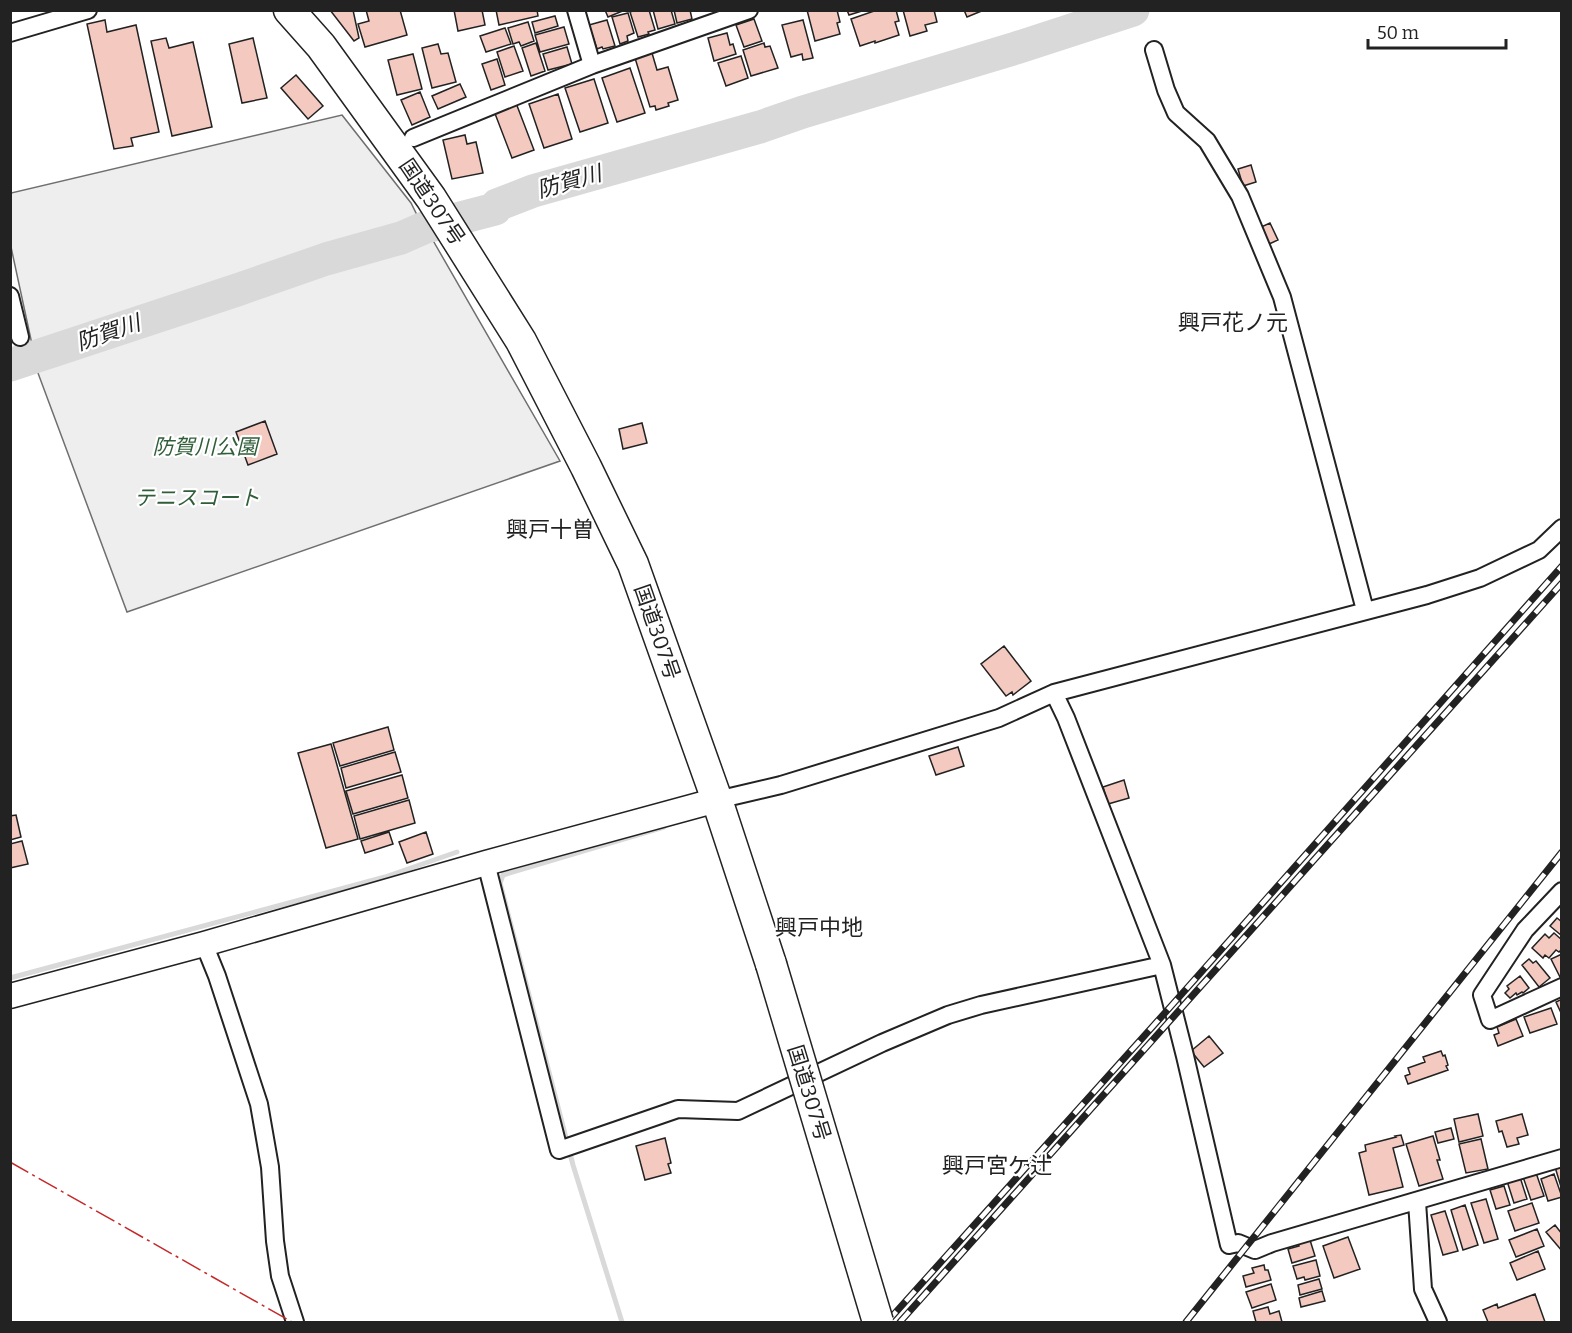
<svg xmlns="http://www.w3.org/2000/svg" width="1572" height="1333" viewBox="0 0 1572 1333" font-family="Bitter,'Noto Sans JP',serif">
<rect width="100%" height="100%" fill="#fff"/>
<path fill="#eee" stroke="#6f6f6f" stroke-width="1.5" d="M 342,115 L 411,203 L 421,223 L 33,349 L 11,247 L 11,193 Z
M 431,237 L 560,461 L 127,612 L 35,365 Z"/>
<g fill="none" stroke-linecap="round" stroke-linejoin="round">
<path stroke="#d9d9d9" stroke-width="5" d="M 10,978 L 385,877 L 457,852
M 622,1322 L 573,1165 L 500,883 L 503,875 L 664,827"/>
<path stroke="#d9d9d9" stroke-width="33" d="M 10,365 L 237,290 L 326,259 L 401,238 L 426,227 L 495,209 L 497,205 L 533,191 L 760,127 L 803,112 L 1016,48 L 1133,10"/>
</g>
<path fill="#f3c9c0" stroke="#222" stroke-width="1.5" d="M 330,10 L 353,10 L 359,38 L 354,41 Z
M 366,10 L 400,10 L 407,35 L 365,47 L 358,24 L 369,21 Z
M 454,10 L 482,10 L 485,25 L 458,31 Z
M 496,10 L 537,10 L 538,16 L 499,25 Z
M 605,10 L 625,10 L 608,17 Z
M 636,10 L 649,10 L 655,30 L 648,32 L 649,34 L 638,37 L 630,12 Z
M 653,10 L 671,10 L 675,24 L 658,29 Z
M 674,10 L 690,10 L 692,19 L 677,23 Z
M 807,10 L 837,10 L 840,22 L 837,23 L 840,34 L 815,41 Z
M 847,10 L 865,10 L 849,15 Z
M 877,10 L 896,10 L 899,21 L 895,22 L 899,35 L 875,43 L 875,41 L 860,46 L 851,19 Z
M 903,10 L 934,10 L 937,22 L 925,25 L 927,31 L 910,36 Z
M 964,10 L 984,10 L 967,17 Z
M 628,13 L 634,33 L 627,36 L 628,41 L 620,44 L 612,17 Z
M 555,16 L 558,26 L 535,33 L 532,22 Z
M 754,19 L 762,41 L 744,47 L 736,25 Z
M 105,20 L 107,32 L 136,25 L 159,132 L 131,138 L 133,146 L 114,149 L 87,24 Z
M 607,20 L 615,46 L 603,49 L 602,47 L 597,49 L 589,25 Z
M 803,20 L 813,58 L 803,60 L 802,54 L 791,57 L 782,25 Z
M 528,22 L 534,41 L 521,46 L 519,42 L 513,44 L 508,28 Z
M 564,27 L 569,44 L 540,52 L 535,35 Z
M 505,28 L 511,44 L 486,52 L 480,36 Z
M 727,33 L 730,45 L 733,44 L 736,54 L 714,61 L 708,38 Z
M 166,38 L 169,48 L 193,42 L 212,127 L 172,136 L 151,41 Z
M 253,38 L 267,98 L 242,103 L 229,44 Z
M 536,43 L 545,71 L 531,76 L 522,48 Z
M 764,43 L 765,47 L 770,46 L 778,68 L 751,76 L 743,50 Z
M 438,44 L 441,54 L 448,53 L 456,82 L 432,88 L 422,48 Z
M 514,46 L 523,71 L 505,77 L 497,52 Z
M 567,47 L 572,64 L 548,70 L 543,54 Z
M 652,53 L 657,70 L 668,67 L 678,100 L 668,103 L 669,106 L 656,110 L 655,106 L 650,107 L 635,58 Z
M 413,54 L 422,89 L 397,95 L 388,60 Z
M 741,56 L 748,78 L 726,86 L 718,63 Z
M 497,59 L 505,85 L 491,90 L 482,64 Z
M 630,68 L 645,113 L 617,122 L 602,78 Z
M 296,75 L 323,106 L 308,119 L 281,88 Z
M 594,79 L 608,123 L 580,132 L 565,88 Z
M 460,84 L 466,97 L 438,109 L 432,96 Z
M 420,92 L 430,117 L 412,125 L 401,100 Z
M 558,94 L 572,139 L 544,148 L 529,104 Z
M 516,103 L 534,150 L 512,158 L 494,111 Z
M 465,135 L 467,144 L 476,142 L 483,173 L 452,179 L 443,140 Z
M 1251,165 L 1256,182 L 1243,186 L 1238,169 Z
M 1270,223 L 1278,240 L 1269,244 L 1261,227 Z
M 265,421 L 277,454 L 248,465 L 236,432 Z
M 642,423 L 647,443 L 623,449 L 619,429 Z
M 1004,646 L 1031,681 L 1013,695 L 1012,692 L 1006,696 L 981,664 Z
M 388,727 L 394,750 L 340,766 L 333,743 Z
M 331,744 L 358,839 L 326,848 L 298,753 Z
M 958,747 L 964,766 L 936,775 L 929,756 Z
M 395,752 L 401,772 L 346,788 L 341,768 Z
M 402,775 L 408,798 L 353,814 L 346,791 Z
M 1124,780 L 1129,798 L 1108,804 L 1103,787 Z
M 409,800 L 415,823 L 360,839 L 354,816 Z
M 16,815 L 21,837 L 10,840 L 10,816 Z
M 389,832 L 393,844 L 365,853 L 361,841 Z
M 426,832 L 433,854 L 407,863 L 399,842 Z
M 22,841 L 28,864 L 10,868 L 10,844 Z
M 1557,918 L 1562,922 L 1562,936 L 1550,926 Z
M 1554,933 L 1562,940 L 1562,949 L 1559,952 L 1556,950 L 1549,958 L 1545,955 L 1543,958 L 1532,948 L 1545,934 L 1549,938 Z
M 1562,954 L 1562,976 L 1560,977 L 1551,959 Z
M 1529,959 L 1533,963 L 1536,961 L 1550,978 L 1539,987 L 1522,965 Z
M 1520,976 L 1529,988 L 1523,993 L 1522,992 L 1517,995 L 1516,993 L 1510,998 L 1505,993 L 1509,989 L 1507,986 Z
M 1560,1000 L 1562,1001 L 1562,1015 L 1556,1002 Z
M 1551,1008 L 1557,1024 L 1530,1033 L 1524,1017 Z
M 1516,1019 L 1523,1036 L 1498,1046 L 1494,1035 L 1499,1033 L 1497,1027 Z
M 1209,1036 L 1223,1053 L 1204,1067 L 1191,1051 Z
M 1441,1051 L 1443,1056 L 1445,1055 L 1448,1065 L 1446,1066 L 1448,1070 L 1408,1084 L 1405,1076 L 1410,1074 L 1408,1068 L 1425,1062 L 1423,1057 Z
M 1478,1114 L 1483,1136 L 1459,1142 L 1454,1119 Z
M 1522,1114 L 1528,1135 L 1517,1138 L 1519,1144 L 1507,1147 L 1502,1131 L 1499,1132 L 1496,1121 Z
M 1451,1128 L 1454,1139 L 1438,1143 L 1435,1132 Z
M 1401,1135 L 1404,1145 L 1393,1148 L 1403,1187 L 1369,1195 L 1359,1153 L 1366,1151 L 1365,1145 L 1396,1137 L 1395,1136 Z
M 1433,1136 L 1440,1160 L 1437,1160 L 1443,1179 L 1419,1186 L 1406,1144 Z
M 665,1138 L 671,1163 L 668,1164 L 671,1173 L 645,1180 L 636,1146 Z
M 1481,1139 L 1488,1169 L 1466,1173 L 1459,1144 Z
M 1562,1165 L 1562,1190 L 1555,1167 Z
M 1534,1167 L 1544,1196 L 1531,1200 L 1521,1171 Z
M 1554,1174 L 1562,1197 L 1548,1201 L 1541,1179 Z
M 1520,1177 L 1527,1199 L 1514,1203 L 1507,1181 Z
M 1504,1186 L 1510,1205 L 1496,1209 L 1490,1190 Z
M 1486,1199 L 1498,1239 L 1484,1243 L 1471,1203 Z
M 1532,1203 L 1539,1223 L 1515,1231 L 1508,1211 Z
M 1465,1205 L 1478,1245 L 1463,1250 L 1451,1210 Z
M 1445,1211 L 1458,1251 L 1443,1255 L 1431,1215 Z
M 1555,1225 L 1562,1234 L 1562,1251 L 1546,1232 Z
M 1537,1229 L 1544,1246 L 1516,1257 L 1509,1240 Z
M 1348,1237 L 1360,1269 L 1334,1278 L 1323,1246 Z
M 1310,1240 L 1315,1256 L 1292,1263 L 1288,1249 L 1299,1246 L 1298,1243 Z
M 1538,1251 L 1545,1269 L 1517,1280 L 1510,1263 Z
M 1316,1260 L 1320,1276 L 1305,1280 L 1304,1277 L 1297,1279 L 1293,1266 Z
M 1264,1265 L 1265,1270 L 1268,1270 L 1271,1280 L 1246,1287 L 1243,1276 L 1254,1273 L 1252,1268 Z
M 1319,1279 L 1322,1289 L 1300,1295 L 1298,1285 Z
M 1271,1284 L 1276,1300 L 1252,1308 L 1246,1292 Z
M 1322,1291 L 1325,1301 L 1301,1307 L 1299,1298 Z
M 1535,1294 L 1545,1322 L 1488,1322 L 1483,1310 L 1497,1304 L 1498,1308 Z
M 1268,1307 L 1270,1314 L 1279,1311 L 1282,1322 L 1256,1322 L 1253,1311 Z"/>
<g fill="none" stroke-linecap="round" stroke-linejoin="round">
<defs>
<path id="street" d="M 576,10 L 592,65 L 749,10
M 10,33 L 88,10
M 1154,50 L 1166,90 L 1176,113 L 1207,141 L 1240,196 L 1282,297 L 1365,610
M 413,138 L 592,65
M 10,296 L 20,337
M 1054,693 L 1066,718 L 1162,965 L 1185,1056 L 1229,1245 L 1238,1243 L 1255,1250 L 1272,1243 L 1562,1158
M 717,800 L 781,785 L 999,718 L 1054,693 L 1427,595 L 1480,578 L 1539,550 L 1562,528
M 486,863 L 559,1150 L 678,1109 L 738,1111 L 882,1043 L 948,1015 L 981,1005 L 1162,965
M 1562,891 L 1525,930 L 1482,995 L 1490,1020 L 1562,987
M 204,944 L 217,976 L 259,1104 L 270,1167 L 275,1241 L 280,1276 L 295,1322
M 1417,1202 L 1423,1289 L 1438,1322"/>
<path id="secondary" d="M 10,996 L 204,944 L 486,863 L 717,800"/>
<path id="highway" d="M 289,10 L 321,46 L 431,198 L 521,341 L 586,467 L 633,564 L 717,800 L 771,964"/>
</defs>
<use href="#street" stroke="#222" stroke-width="20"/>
<use href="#secondary" stroke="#222" stroke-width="27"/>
<use href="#highway" stroke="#222" stroke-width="33"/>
<use href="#street" stroke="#fff" stroke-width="16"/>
<use href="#secondary" stroke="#fff" stroke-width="24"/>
<use href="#highway" stroke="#fff" stroke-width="30"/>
<defs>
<path id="rail" d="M 887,1322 L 1172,1005 L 1562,566
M 900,1322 L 1562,583
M 1186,1322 L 1562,852"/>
</defs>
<use href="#rail" stroke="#222" stroke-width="7"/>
<use href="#rail" stroke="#fff" stroke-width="4.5" stroke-dasharray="14" stroke-linecap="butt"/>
<defs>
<path id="highway-bridge" d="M 771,964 L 878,1322"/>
</defs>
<use href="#highway-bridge" stroke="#222" stroke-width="33" stroke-linecap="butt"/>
<use href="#highway-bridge" stroke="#fff" stroke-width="30"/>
<path stroke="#c62828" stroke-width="1.5" stroke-dasharray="21 4.5 3 4.5" stroke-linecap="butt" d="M 10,1162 L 292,1322"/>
</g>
<g text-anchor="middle" stroke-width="4.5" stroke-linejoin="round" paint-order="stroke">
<g font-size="21" fill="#222" stroke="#fff">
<text transform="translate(432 202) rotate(56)" y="7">国道307号</text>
<text transform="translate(657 632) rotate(71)" y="7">国道307号</text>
<text transform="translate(809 1093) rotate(73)" y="7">国道307号</text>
</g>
<g font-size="21" font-style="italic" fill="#2f5e38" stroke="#fff">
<text x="205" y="454">防賀川公園</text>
<text x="197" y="505">テニスコート</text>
</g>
<g font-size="22" font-style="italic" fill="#222" stroke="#fff">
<text transform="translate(569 181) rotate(-16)" y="8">防賀川</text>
<text transform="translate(108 332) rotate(-19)" y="8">防賀川</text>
</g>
<g font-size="22" fill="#222" stroke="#fff">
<text x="1233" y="330">興戸花ノ元</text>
<text x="550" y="537">興戸十曽</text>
<text x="819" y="935">興戸中地</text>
<text x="997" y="1173">興戸宮ケ辻</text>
</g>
</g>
<rect width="1572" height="1333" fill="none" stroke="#222222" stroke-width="24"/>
<path d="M1368 39v9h138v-9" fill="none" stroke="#222222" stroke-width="3"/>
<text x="1377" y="39" font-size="18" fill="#222222" stroke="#ffffff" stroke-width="4.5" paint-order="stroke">50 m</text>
</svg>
